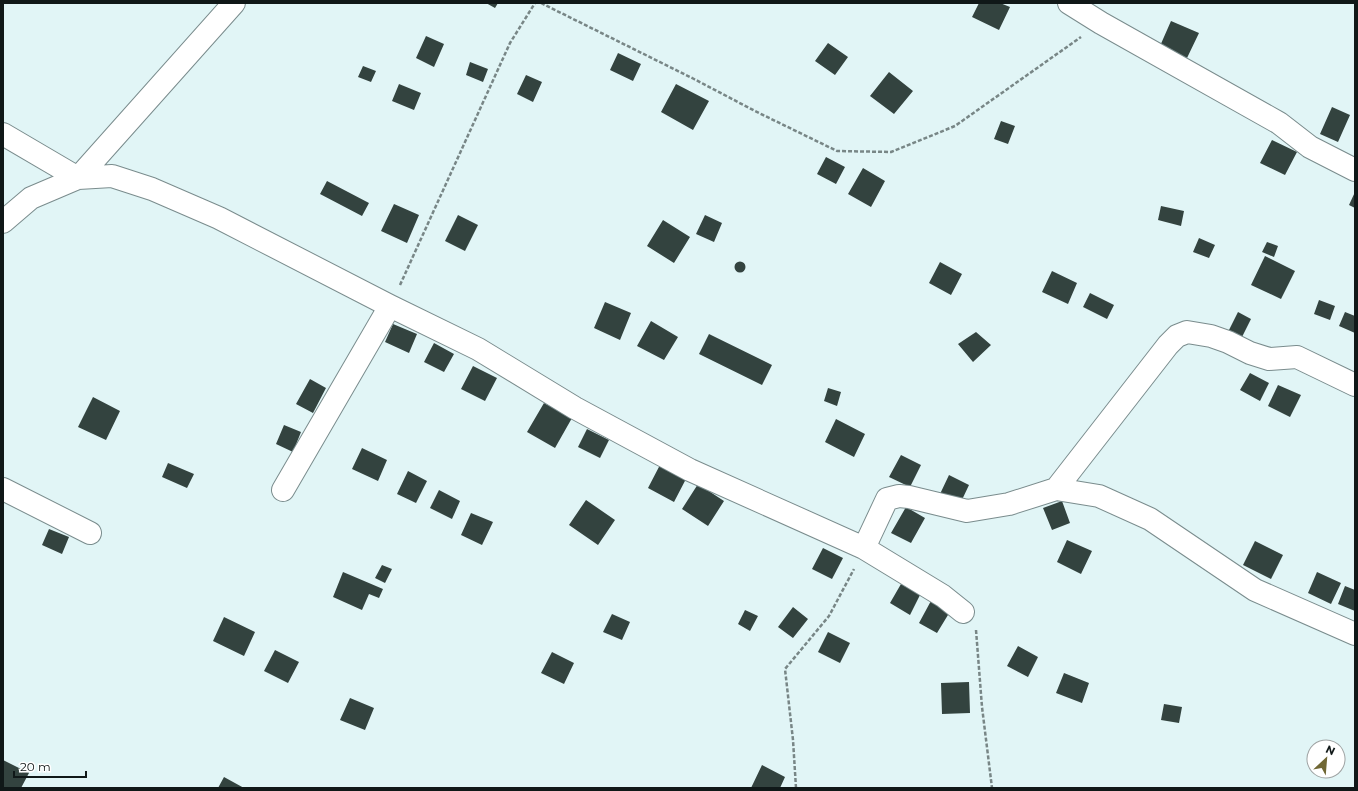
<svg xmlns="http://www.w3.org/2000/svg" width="1358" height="791" viewBox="0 0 1358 791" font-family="Montserrat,sans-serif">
<rect width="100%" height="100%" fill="#e1f5f6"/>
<path fill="#33433f" d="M 486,3 L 498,3 L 495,8 Z
M 979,3 L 1000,3 L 1010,7 L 999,30 L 972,17 Z
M 1171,21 L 1199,33 L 1187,58 L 1160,46 Z
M 426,36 L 444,44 L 434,67 L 416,58 Z
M 828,43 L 848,57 L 835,75 L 815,61 Z
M 618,53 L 641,64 L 633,81 L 610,70 Z
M 470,62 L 488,69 L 483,82 L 466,75 Z
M 363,66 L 376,71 L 371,82 L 358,77 Z
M 889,72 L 913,91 L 894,114 L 870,96 Z
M 526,75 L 542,82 L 533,102 L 517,94 Z
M 399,84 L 421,93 L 414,110 L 392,101 Z
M 676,84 L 709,101 L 693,130 L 661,112 Z
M 1332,107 L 1350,115 L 1338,142 L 1320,134 Z
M 1001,121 L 1015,126 L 1008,144 L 994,139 Z
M 1272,140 L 1297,152 L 1285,175 L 1260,163 Z
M 826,157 L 845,167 L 836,184 L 817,174 Z
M 863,168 L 885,181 L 871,207 L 848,194 Z
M 327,181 L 369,203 L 362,216 L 320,194 Z
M 1355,192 L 1355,208 L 1349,205 Z
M 394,204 L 419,215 L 407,243 L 381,231 Z
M 1161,206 L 1184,211 L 1181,226 L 1158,220 Z
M 458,215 L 478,225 L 465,251 L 445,241 Z
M 705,215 L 722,223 L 714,242 L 696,234 Z
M 663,220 L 690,237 L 674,263 L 647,246 Z
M 1199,238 L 1215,245 L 1209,258 L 1193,252 Z
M 1267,242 L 1278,246 L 1274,257 L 1262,252 Z
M 1265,256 L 1295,271 L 1281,299 L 1251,285 Z
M734.5 267a5.5 5.5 0 1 1 11 0a5.5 5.5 0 1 1-11 0Z
M 940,262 L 962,274 L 951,295 L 929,283 Z
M 1052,271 L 1077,283 L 1068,304 L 1042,292 Z
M 1090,293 L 1114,305 L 1107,319 L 1083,307 Z
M 1319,300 L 1335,306 L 1330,320 L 1314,314 Z
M 605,302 L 631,313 L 620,340 L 594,328 Z
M 1238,312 L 1251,319 L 1242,337 L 1229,330 Z
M 1345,312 L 1355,316 L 1355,333 L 1339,326 Z
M 651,321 L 678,337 L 664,360 L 637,346 Z
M 393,324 L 417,334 L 409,353 L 385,342 Z
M 976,332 L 991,345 L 973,362 L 958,344 Z
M 709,334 L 772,365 L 762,385 L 699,354 Z
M 434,343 L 454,354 L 444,372 L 424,362 Z
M 473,366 L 497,378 L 485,401 L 461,389 Z
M 1250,373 L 1269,383 L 1260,401 L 1240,390 Z
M 310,379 L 326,388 L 313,413 L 296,404 Z
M 1278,385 L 1301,395 L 1290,417 L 1268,406 Z
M 828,388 L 841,392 L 837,406 L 824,401 Z
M 93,397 L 120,411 L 106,440 L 78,427 Z
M 544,403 L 572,418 L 555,448 L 527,432 Z
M 836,419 L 865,434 L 854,457 L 825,442 Z
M 284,425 L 301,432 L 293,452 L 276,444 Z
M 587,429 L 609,440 L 600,458 L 578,447 Z
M 362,448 L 387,460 L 378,481 L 352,469 Z
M 901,455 L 921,465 L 910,487 L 889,477 Z
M 168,463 L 194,474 L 187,488 L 162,477 Z
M 661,463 L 687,477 L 674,502 L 648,488 Z
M 408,471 L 427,481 L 416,503 L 397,494 Z
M 949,475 L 969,485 L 960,504 L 940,494 Z
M 698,484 L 724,501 L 708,526 L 682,509 Z
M 439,490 L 460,501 L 452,519 L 430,508 Z
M 586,500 L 615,520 L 598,545 L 569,525 Z
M 1062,501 L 1070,523 L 1052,530 L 1043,508 Z
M 906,507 L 925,518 L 911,543 L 891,533 Z
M 471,513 L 493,522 L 482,545 L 461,535 Z
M 49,529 L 69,537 L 62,554 L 42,545 Z
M 1067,540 L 1092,551 L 1081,574 L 1057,562 Z
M 1255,541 L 1283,555 L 1271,579 L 1243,565 Z
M 823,548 L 843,558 L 832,579 L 812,569 Z
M 382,565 L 392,569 L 385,583 L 375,578 Z
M 343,572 L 383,589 L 379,598 L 369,594 L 362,610 L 333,597 Z
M 1317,572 L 1341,583 L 1331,604 L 1308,593 Z
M 901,584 L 920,595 L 910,615 L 890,603 Z
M 1345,586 L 1355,590 L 1355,611 L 1338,604 Z
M 932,599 L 951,610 L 937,633 L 919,623 Z
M 793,607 L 808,619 L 793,638 L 778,627 Z
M 745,610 L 758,616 L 750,631 L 738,624 Z
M 612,614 L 630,622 L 622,640 L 603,632 Z
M 224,617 L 255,632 L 244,656 L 213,641 Z
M 828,632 L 850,643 L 840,663 L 818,652 Z
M 1018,646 L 1038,657 L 1028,677 L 1007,666 Z
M 275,650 L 299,662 L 288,683 L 264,671 Z
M 552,652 L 574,663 L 564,684 L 541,673 Z
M 1064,673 L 1089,683 L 1082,703 L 1056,693 Z
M 969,682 L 970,713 L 942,714 L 941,683 Z
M 350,698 L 374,708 L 365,730 L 340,720 Z
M 1164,704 L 1182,707 L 1179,723 L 1161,720 Z
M 3,760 L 29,773 L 21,788 L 3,788 Z
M 762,765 L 785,777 L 780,788 L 751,788 Z
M 224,777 L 244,788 L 218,788 Z"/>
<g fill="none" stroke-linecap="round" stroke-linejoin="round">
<defs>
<path id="minor" d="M 1069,3 L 1101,23 L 1279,123 L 1310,147 L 1355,170
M 3,134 L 78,178 L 234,3
M 3,222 L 31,198 L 78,178 L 112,176 L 152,189 L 219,218 L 390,306 L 478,349 L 575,408 L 690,470 L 864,548 L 943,596 L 963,612
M 3,489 L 90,533
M 1056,489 L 1168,345 L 1177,336 L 1187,332 L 1211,336 L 1228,342 L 1250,353 L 1269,359 L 1297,357 L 1355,385
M 283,490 L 390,306
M 864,548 L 887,499 L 899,496 L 909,497 L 967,511 L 1009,504 L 1056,489 L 1099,496 L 1150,519 L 1255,590 L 1355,634"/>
</defs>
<use href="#minor" stroke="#7a8c8d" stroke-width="24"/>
<path stroke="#788686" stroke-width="2.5" stroke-dasharray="4 2" stroke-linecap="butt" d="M 541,3 L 694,79 L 755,111 L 837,151 L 891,152 L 955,126 L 1081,37
M 400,285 L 510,43 L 535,3
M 976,630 L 982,707 L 992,788
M 796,788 L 793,740 L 785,669 L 829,616 L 854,569"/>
<use href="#minor" stroke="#fff" stroke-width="22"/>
</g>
<rect width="1358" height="791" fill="none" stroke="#101818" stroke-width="8"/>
<g transform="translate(1326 759) rotate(26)"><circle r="19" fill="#ffffff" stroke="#9fa3a3"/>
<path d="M0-3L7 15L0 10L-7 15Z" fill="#706734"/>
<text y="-6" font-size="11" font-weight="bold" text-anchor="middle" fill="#101818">N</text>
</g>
<path d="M14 771v6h72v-6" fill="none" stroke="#101818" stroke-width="2"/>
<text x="20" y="771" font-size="12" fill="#101818" stroke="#ffffff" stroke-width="3" paint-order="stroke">20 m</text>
</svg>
